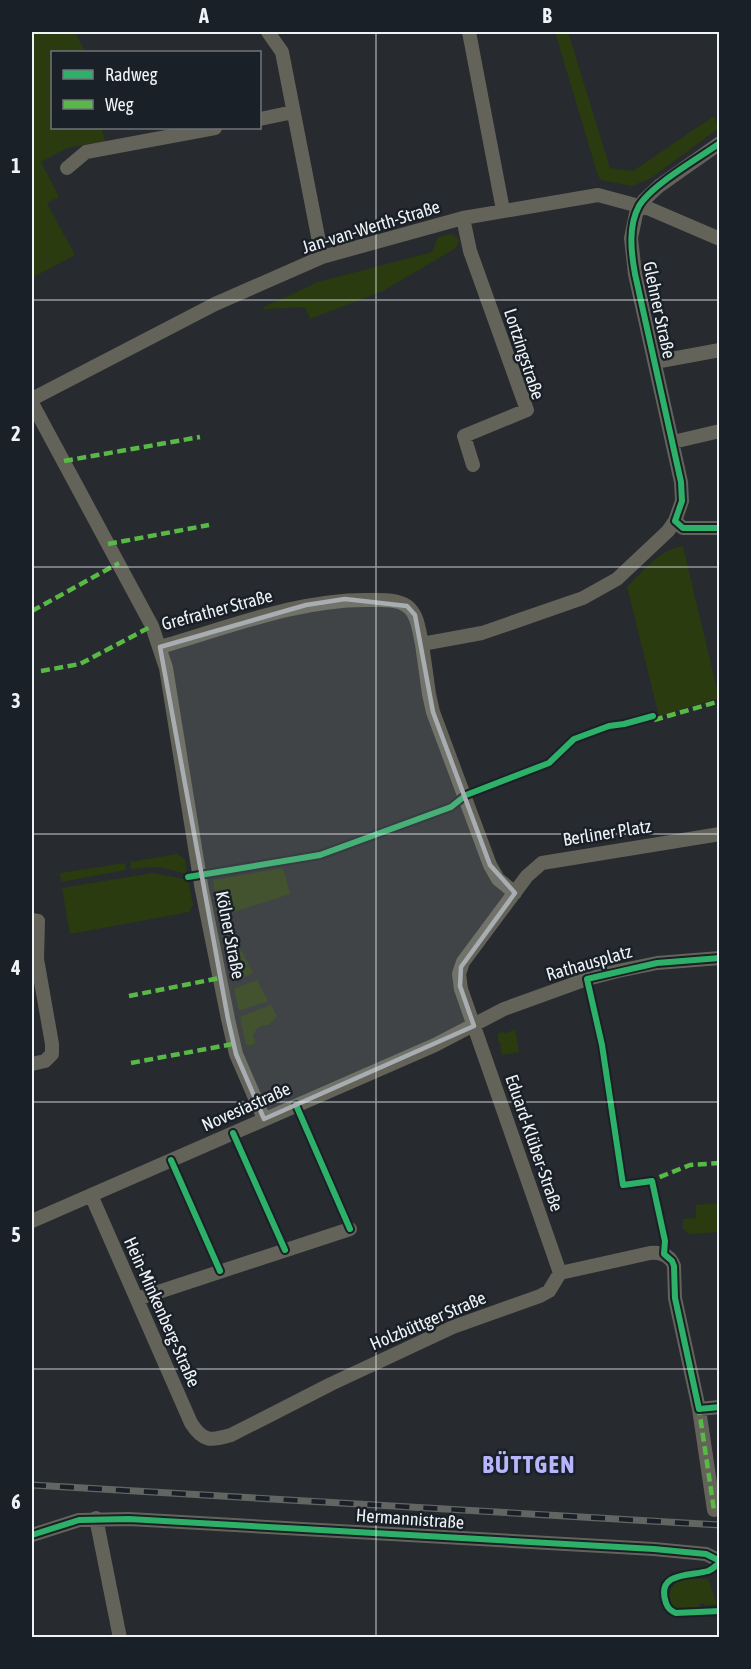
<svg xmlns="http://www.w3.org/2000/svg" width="751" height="1669" viewBox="0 0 751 1669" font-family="'Asap Condensed',sans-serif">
<rect width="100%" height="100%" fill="#272a2e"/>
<path fill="#2a3b0f" d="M 32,32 L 75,32 L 85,52 L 52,52 L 52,128 L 102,128 L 105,141 L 67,148 L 41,162 L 59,197 L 47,203 L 75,255 L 32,278 Z
M 555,32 L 568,32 L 610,168 L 633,171 L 714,116 L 719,128 L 651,178 L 632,186 L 601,180 L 598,176 Z
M 451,234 L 456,236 L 459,240 L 456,248 L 383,291 L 310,319 L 305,307 L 264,309 L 264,307 L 318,282 L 432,252 L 438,237 Z
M 683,546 L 719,698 L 659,716 L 627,587 C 644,570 659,550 683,546 Z
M 177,854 L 185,859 L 187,874 L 160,867 L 131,869 L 130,862 Z
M 125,863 L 126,870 L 61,882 L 60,873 Z
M 283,868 L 290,894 L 224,915 L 216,901 L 213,880 Z
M 153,873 L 188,880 L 193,905 L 189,912 L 70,934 L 62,888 Z
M 234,930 L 240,948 L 227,953 L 223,934 Z
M 242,951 L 253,973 L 234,982 L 227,957 Z
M 257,980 L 268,1001 L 239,1011 L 234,989 Z
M 271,1005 L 277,1016 L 269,1025 C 260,1025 254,1028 253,1039 L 255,1039 L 255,1043 L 252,1045 L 246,1045 L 240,1017 Z
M 515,1029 L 519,1052 L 502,1055 L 500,1042 L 498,1042 L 498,1033 L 504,1032 L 505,1034 Z
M 719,1203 L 719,1232 L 690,1234 L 683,1229 L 683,1219 L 696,1218 L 696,1205 Z
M 708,1579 L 717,1604 L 705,1606 L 704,1603 L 699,1604 L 700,1607 C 693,1609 682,1613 676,1609 C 664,1603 669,1586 679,1581 C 687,1578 699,1579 708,1579 Z"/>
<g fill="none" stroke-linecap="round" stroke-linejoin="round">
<path stroke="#636359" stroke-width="14" d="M 268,32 L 282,52 L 322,257
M 469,32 L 503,210
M 260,119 L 293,112
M 67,168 L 86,152 L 215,128
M 463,218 L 470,251 L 527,410 L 464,436 L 473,465
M 655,362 L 720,350
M 32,399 L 215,304 L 322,257 L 463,218 L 598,195 L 650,209 L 720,239
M 32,403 L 152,626 L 166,668 L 201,885 L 228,1019 L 236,1054 L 264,1119
M 673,442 L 720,431
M 675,521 L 683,528 L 720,528
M 160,647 C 227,628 301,598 371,600 C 382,600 397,599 407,606 C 418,614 419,631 422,644
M 515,893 L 498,879 L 490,865 L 433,712 L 429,694 L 422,644 L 482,633 L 583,598 L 617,579 L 668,531 L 675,521 L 682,501 L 681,482 L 635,274 L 631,238 L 636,214 L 644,200 L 659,186 L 720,143
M 32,920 L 38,921 L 37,959 L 52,1044 L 52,1054 L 45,1061 L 32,1064
M 91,1195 L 191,1423 C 203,1442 211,1441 231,1435 L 331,1384 L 453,1327 L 540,1296 L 549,1291 L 560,1273
M 32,1221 L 435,1045 L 504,1009 L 587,979 L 618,971 L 657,963 L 720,958
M 560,1273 L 461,989 L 459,974 L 463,962 L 527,876 L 542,863 L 720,834
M 560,1273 L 650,1253 C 661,1252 670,1255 674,1266 L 675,1298 L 699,1409 L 714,1510
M 137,1299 L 350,1229
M 699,1409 L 720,1407
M 96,1518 L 120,1638
M 32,1535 L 79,1520 L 129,1519 L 654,1549 L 706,1554 L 720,1561"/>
<defs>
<path id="rail" d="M 32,1485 L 720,1525"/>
</defs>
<use href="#rail" stroke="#636562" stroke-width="7"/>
<use href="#rail" stroke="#1a2027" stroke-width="4.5" stroke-dasharray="14" stroke-linecap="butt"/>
<path stroke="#58b947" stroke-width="4.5" stroke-dasharray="9 4.5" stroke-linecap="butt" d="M 64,461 L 200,437
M 108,544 L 209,525
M 32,611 L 119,563
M 41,671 L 80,664 L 152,626
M 654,720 L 720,701
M 129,996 L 220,978
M 131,1063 L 233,1044
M 647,1182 L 690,1165 L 720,1163
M 702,1409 L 699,1409 L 714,1510"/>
<defs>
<path id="cycleway" d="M 720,143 C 699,158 651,185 639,206 C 628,226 631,252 635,274 L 681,482 L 682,501 L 675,521 L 683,528 L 720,528
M 188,877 L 320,855 L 451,807 L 466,795 L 549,763 L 574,739 L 609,726 L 624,724 L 653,716
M 720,958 L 657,963 L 587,979 L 602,1045 L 623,1185 L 652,1181 L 665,1241 L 664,1254 L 672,1261 L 674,1266 L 675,1298 L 699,1409 L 720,1407
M 296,1105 L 350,1229
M 233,1133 L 285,1250
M 171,1160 L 220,1271
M 32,1535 L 79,1520 L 129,1519 L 654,1549 L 706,1554 L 720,1561
M 720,1563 C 716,1565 712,1570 708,1571 C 692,1576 655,1571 666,1603 C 668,1609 671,1611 676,1613 L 720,1611"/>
</defs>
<use href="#cycleway" stroke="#1a2027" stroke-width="10"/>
<use href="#cycleway" stroke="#2db169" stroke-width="6"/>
</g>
<path fill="#a8adb1" fill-opacity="0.2" stroke="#a8adb1" stroke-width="4.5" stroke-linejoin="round" d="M 345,599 L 407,606 L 415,615 L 433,712 L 490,865 L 515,893 L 461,967 L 460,986 L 474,1026 L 264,1119 L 236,1054 L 228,1019 L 160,647 L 306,605 Z"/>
<path fill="none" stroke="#eef3f7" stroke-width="1.5" stroke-opacity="0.55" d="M 376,32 L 376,1638M 32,300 L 720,300M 32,567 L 720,567M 32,834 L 720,834M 32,1102 L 720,1102M 32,1369 L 720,1369"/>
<g text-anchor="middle" stroke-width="5" stroke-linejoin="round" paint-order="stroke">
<g font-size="18" fill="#eef3f7" stroke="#1a2027">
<text transform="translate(371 227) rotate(-17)" y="6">Jan-van-Werth-Straße</text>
<text transform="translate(659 310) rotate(78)" y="6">Glehner Straße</text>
<text transform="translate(524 354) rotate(72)" y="6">Lortzingstraße</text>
<text transform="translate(217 610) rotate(-15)" y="6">Grefrather Straße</text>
<text transform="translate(607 833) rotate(-9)" y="6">Berliner Platz</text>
<text transform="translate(230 935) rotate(79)" y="6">Kölner Straße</text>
<text transform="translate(589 963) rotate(-16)" y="6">Rathausplatz</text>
<text transform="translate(246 1107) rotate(-24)" y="6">Novesiastraße</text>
<text transform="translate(534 1143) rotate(71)" y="6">Eduard-Klüber-Straße</text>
<text transform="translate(162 1312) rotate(66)" y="6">Hein-Minkenberg-Straße</text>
<text transform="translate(428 1321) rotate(-23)" y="6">Holzbüttger Straße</text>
<text transform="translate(410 1519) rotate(4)" y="6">Hermannistraße</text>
</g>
<g font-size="24" font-weight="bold" letter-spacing="1.5" fill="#b7b6fd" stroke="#1a2027">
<text x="529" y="1473">BÜTTGEN</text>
</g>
</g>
<rect width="751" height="1669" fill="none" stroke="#1a2027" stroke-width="66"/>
<rect x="51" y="51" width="210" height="78" fill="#1a2027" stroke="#6f747a" stroke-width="1.5"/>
<rect x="63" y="70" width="30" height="9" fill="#2db169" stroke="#6f747a" stroke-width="1.5"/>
<text x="105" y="81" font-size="18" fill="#eef3f7">Radweg</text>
<rect x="63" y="100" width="30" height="9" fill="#58b947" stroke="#6f747a" stroke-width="1.5"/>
<text x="105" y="111" font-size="18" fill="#eef3f7">Weg</text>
<rect x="33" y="33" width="685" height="1603" fill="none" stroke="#eef3f7" stroke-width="2"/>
<g font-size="20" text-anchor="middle" font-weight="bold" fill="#eef3f7">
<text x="204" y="23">A</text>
<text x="547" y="23">B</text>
<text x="16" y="173">1</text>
<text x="16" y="441">2</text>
<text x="16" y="708">3</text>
<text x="16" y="975">4</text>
<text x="16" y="1242">5</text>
<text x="16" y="1509">6</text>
</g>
</svg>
